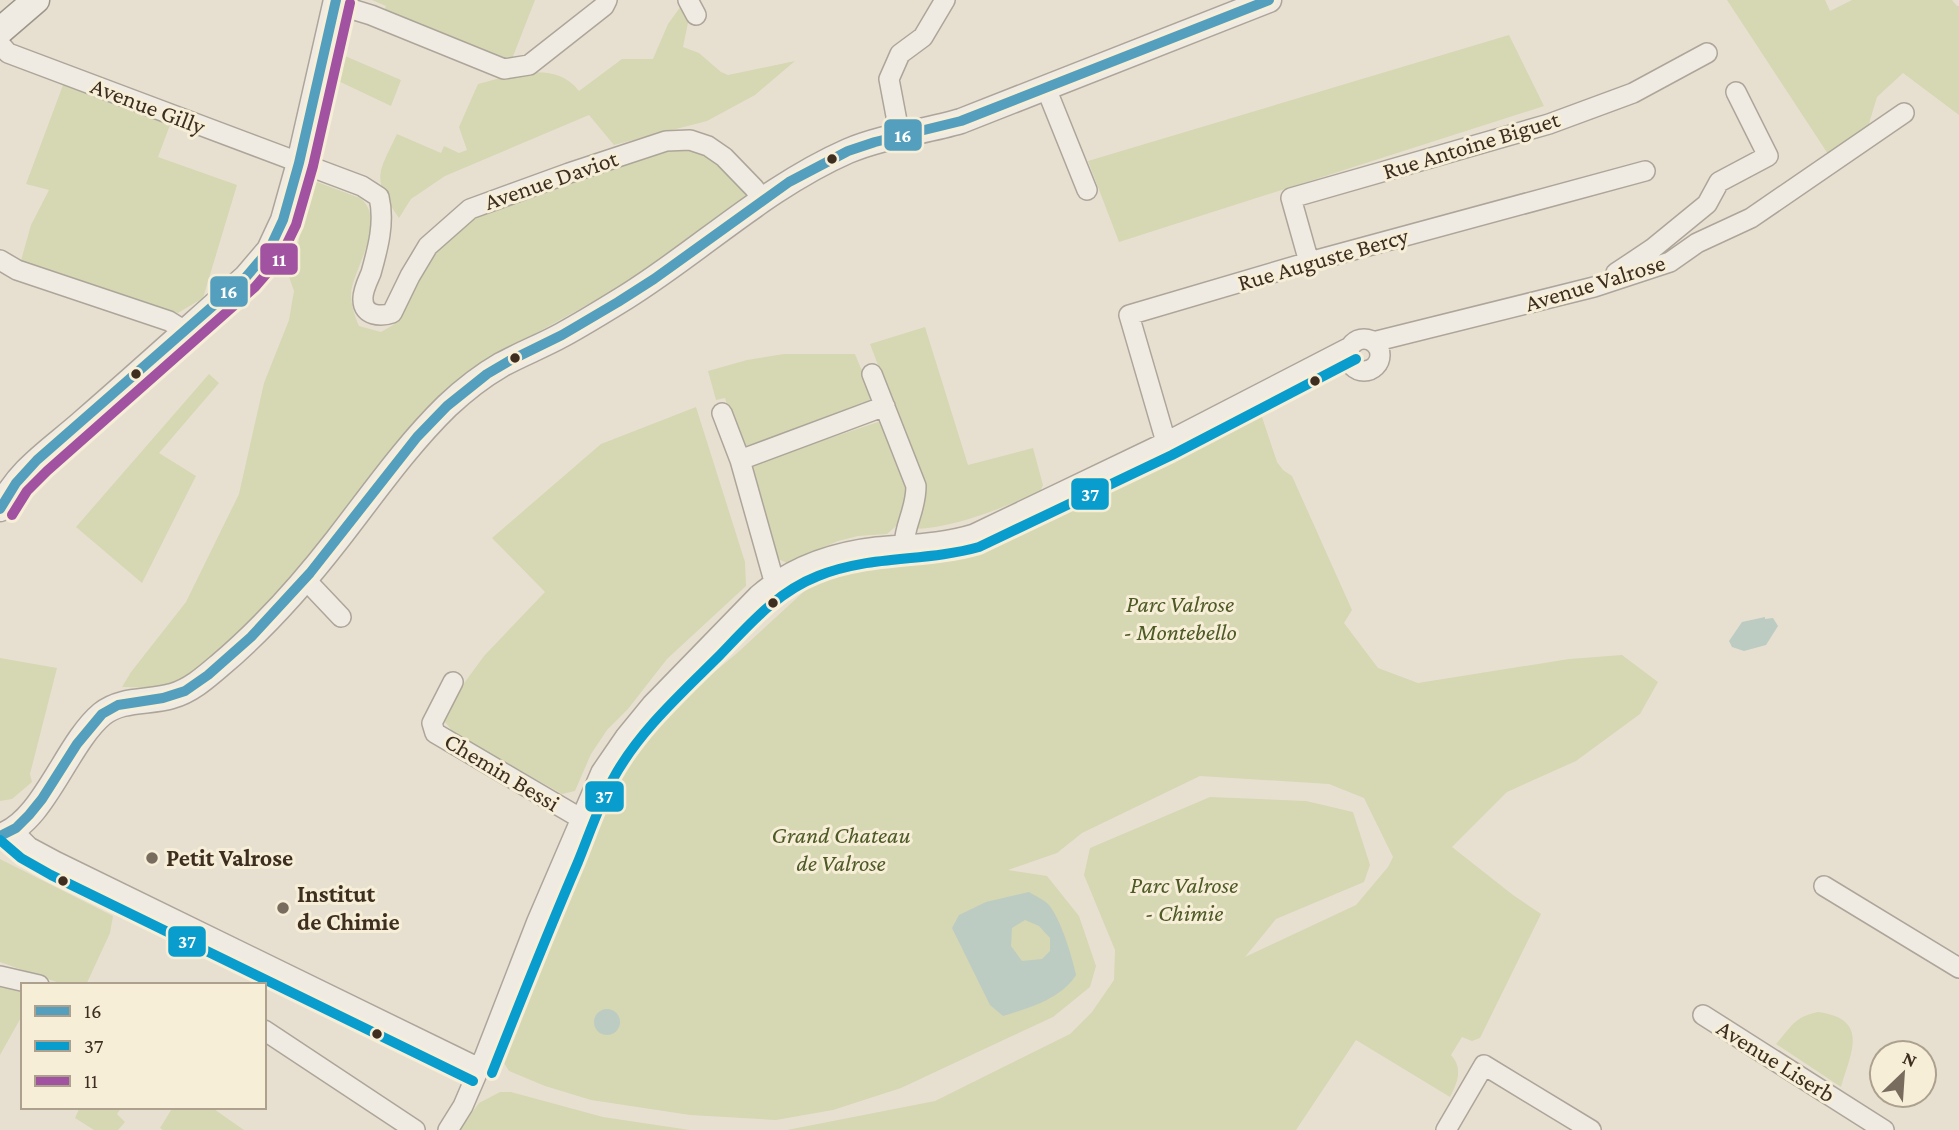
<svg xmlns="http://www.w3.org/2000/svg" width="1959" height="1130" viewBox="0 0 1959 1130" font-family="'Crimson Pro',serif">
<rect width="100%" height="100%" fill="#e7e0d1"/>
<path fill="#d6d7b3" d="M 372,0 L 535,0 L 512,59 L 502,61 L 384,11 L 386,6 Z
M 1727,0 L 1825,0 L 1830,11 L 1852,0 L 1952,0 L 1957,6 L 1959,6 L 1959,115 L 1903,73 L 1877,97 L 1868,127 L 1830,157 Z
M 681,6 L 689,18 L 683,47 L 699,53 L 721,72 L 728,75 L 795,61 L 755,95 L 707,121 L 614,145 L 589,115 L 445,176 L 411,199 L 399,218 C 371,178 378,174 397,134 L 441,153 L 444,146 L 459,153 L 467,150 L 459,127 L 478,84 C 511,76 554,59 579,91 L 622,59 L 653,59 L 668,24 Z
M 1509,35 L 1544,106 L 1119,242 L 1088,161 Z
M 345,56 L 401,80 L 391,106 L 334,79 Z
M 63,85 L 170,125 L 158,157 L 237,185 L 203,298 L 178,313 L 20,264 L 31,225 L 49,190 L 26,184 Z
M 688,145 L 703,149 L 745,185 L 746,197 L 630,281 L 504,351 L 299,571 L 195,675 L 162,688 L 122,687 L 131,672 L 186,602 L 239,494 L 264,383 L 289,320 L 294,291 L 288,274 L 298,245 L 309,179 L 360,198 C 386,218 358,263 352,287 C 349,299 354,314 359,326 L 381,332 L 393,325 L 404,311 L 437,245 L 482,209 Z
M 925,327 L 968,465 L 1033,448 L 1043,485 L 1040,492 C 1000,508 959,527 915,529 L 912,525 L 924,505 L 925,489 L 870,344 Z
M 784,354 L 855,354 L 876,405 L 746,449 L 740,447 L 725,398 L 716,400 L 708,371 L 747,360 Z
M 209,374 L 219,383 L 159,453 L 196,476 L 142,583 L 76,527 Z
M 1258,405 L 1277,462 L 1283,470 L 1292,476 L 1352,610 L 1344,623 L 1378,668 L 1418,683 L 1569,659 L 1622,655 L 1658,682 L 1640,714 L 1576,761 L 1507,792 L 1452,847 L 1513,895 L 1541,914 L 1480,1038 L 1472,1041 L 1462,1037 L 1451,1055 C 1463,1068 1458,1082 1450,1097 L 1356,1040 L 1296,1130 L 787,1130 L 935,1101 L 1070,1034 L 1092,1012 L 1114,980 L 1115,950 L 1084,875 L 1090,848 L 1210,797 L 1306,801 L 1353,812 L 1370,865 L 1364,882 L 1276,919 L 1245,957 L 1356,905 L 1388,867 L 1393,857 L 1364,798 L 1329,784 L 1200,776 L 1082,833 L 1057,853 L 1008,870 L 1047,876 L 1079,916 L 1096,966 L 1090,987 L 1053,1017 L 901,1088 L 833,1110 L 776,1120 L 690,1115 L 591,1100 L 545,1086 L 509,1071 L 502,1060 L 531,972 L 605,797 L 622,763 L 659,718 L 736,654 L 835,563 L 969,540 Z
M 696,407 L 745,562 L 746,586 L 667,659 L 628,709 L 607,730 L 591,754 L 575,791 L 562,794 L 453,732 L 440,716 L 484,656 L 545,592 L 492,538 L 601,444 Z
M 881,421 L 913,495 L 902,521 L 887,534 L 858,536 L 838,541 L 787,563 L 776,558 L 750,465 Z
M 0,658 L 57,668 L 30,774 L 32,782 L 12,799 L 0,801 Z
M 0,859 L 113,916 L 110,933 L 86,985 L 65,985 L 0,962 Z
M 0,985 L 23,993 L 23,1014 L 0,1055 Z
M 1818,1012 C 1870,1019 1851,1052 1841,1087 L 1776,1044 C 1792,1026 1794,1017 1818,1012 Z
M 500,1092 L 511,1092 L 603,1117 L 690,1130 L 459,1130 L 479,1103 Z
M 80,1107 L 122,1107 L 117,1114 L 125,1122 L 118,1130 L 94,1130 L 75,1118 Z
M 173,1107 L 211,1107 L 244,1130 L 163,1130 L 160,1128 Z"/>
<path fill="#bcccc2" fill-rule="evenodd" d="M 1765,617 L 1765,619 L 1773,618 L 1778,626 L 1766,645 L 1744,651 L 1732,647 L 1729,641 L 1742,622 Z
M 1029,892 C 1035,896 1045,900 1049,905 C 1061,920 1072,956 1076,975 C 1061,999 1029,1008 1003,1016 L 990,1005 L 952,928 L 959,915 L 986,902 ZM 1025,920 L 1039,926 L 1050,938 L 1050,951 L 1042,959 L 1022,961 L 1011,946 L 1012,928 Z
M594 1022a13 13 0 1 1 26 0a13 13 0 1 1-26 0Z"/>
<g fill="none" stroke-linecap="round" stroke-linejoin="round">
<defs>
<path id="minor" d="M 688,0 L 696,15
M 335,4 L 371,15 L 504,69 L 529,65 L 604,6 L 607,0
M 0,44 L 8,53 L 362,186 L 379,197 C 385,222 378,248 371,273 C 368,280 362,292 363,300 C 363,316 381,317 392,313 L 410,276 L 428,246 L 470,209 L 569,173 L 666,141 L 690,140 L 708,146 L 724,157 L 754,188 L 762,199
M 1046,88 L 1087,190
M 900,137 L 889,79 L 900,54 L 923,37 L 945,0
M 0,260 L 17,270 L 169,321 L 185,331
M 1309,262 L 1291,198 L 1549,124 L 1633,93 L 1707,53
M 1616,273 L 1652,249 L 1707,204 L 1719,182 L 1768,156 L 1736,92
M1348 355a16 16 0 1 1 32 0a16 16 0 1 1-32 0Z
M 1373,342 L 1594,287 L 1670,262 L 1697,243 L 1751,218 L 1904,113
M 872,374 L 916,486 C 916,510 905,523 904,545
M 722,413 L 740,460 L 774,581
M 1166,442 L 1129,315 L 1309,262 L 1645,171
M 740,460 L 885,406
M 305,579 L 341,617
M 453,682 L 432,723 L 435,733 L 580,818
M 13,831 L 29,847 L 57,862 L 479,1068
M 1824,886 L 1959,968
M 0,976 L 39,985
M 1703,1015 L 1884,1130
M 264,1030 L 415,1130
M 448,1130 L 463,1106 L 485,1055 L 537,921 L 601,772 L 625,737 L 652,704 L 758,595 C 792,566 833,552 877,547 C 909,544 942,544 974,534 L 1166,442 L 1350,347
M 1446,1130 L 1484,1065 L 1591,1130"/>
<path id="tertiary" d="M 0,509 C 17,470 54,448 85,420 C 139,373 192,325 246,277 L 269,250 L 283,220 L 299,163 L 336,0
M 0,836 C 44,822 66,744 102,714 C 122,698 149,703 172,696 C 190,691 205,678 219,666 C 263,629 302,585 337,540 C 372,495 406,446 447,406 C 463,391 482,376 501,365 C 521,354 542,346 562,335 C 584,323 605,310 626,297 C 701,250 766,187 848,151 C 883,136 924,132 961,121 L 1269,0"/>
<path id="secondary" d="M 0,31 L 36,0"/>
</defs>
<use href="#minor" stroke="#ada599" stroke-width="22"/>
<use href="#tertiary" stroke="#ada599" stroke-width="27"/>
<use href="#secondary" stroke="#9c958a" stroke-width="29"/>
<use href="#minor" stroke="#efebe3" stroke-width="19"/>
<use href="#tertiary" stroke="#efebe3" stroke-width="24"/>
<use href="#secondary" stroke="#efebe3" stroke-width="26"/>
<defs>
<path id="bus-1" d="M 0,509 L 16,483 L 37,460 L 246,277 L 269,250 L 283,220 L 299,163 L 336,0
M 0,836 L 16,828 L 29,815 L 42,799 L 77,744 L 102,714 L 118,705 L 163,698 L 185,691 L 208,675 L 251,637 L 310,573 L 417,437 L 447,406 L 487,374 L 509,361 L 562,335 L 618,302 L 654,279 L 789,182 L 848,151 L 875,142 L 961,121 L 1269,0"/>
<path id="bus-2" d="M 0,840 L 21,858 L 51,875 L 473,1081
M 492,1073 C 520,1002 548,932 578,862 C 589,835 599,805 613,779 C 639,731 682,693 720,655 C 750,624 777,592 818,576 C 869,555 926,562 979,547 L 1172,455 L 1356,359"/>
<path id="bus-3" d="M 12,515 L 27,491 L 47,471 L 255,287 L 280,258 L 296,225 L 313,166 L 350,3"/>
</defs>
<use href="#bus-1" stroke="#f7eed8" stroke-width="16"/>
<use href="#bus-2" stroke="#f7eed8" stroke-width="16"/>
<use href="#bus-3" stroke="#f7eed8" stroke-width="16"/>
<use href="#bus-1" stroke="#549fbe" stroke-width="10"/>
<use href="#bus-2" stroke="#099dcd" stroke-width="10"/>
<use href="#bus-3" stroke="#a153a1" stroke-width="10"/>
</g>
<g fill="#3d2e20" stroke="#f7eed8" stroke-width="2.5">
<circle cx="832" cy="159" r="6"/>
<circle cx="515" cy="358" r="6"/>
<circle cx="136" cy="374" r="6"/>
<circle cx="1315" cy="381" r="6"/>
<circle cx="773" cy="603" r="6"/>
<circle cx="63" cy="881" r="6"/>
<circle cx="377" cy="1034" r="6"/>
</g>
<g fill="#786c5e" stroke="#f7eed8" stroke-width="2.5">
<circle cx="152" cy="858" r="7"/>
<circle cx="283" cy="908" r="7"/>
</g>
<g text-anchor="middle" stroke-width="6" stroke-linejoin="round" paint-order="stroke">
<g font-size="24" fill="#3d2e20" stroke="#f7eed8">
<text transform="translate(148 106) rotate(21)" y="8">Avenue Gilly</text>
<text transform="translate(1471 145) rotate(-17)" y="8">Rue Antoine Biguet</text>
<text transform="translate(551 180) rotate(-19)" y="8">Avenue Daviot</text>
<text transform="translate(1323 259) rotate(-16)" y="8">Rue Auguste Bercy</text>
<text transform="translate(1595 283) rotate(-17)" y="8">Avenue Valrose</text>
<text transform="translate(502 772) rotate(31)" y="8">Chemin Bessi</text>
<text transform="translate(1776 1061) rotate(32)" y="8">Avenue Liserb</text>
</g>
<g font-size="24" font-style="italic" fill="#4d5a26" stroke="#f7eed8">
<text x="1180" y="612">Parc Valrose<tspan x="1180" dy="28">- Montebello</tspan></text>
<text x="841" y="843">Grand Chateau<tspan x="841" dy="28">de Valrose</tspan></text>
<text x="1184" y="893">Parc Valrose<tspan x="1184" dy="28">- Chimie</tspan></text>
</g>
<g font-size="24" font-weight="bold" fill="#3d2e20" stroke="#f7eed8" text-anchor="start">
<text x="166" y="866">Petit Valrose</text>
<text x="297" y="902">Institut<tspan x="297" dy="28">de Chimie</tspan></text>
</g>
</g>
<g stroke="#f7eed8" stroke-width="2.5">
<rect x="883" y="118" width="40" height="34" rx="7" fill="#549fbe"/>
<rect x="259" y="242" width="40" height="34" rx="7" fill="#a153a1"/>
<rect x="209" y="275" width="40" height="33" rx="7" fill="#549fbe"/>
<rect x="1070" y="477" width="40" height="34" rx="7" fill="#099dcd"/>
<rect x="584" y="780" width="41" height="33" rx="7" fill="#099dcd"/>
<rect x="167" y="925" width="40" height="33" rx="7" fill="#099dcd"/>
</g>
<g font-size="19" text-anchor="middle" font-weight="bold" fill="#fff">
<text x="903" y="142">16</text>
<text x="279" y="266">11</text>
<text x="229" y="298">16</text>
<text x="1090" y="501">37</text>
<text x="604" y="803">37</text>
<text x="187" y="948">37</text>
</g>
<rect x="21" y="983" width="245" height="126" fill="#f7eed8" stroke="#ada18e" stroke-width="2"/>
<rect x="35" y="1006" width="35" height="10" fill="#549fbe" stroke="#ada18e" stroke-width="2"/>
<text x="84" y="1018" font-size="21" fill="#3d2e20">16</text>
<rect x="35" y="1041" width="35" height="10" fill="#099dcd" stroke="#ada18e" stroke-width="2"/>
<text x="84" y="1053" font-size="21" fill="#3d2e20">37</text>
<rect x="35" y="1076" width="35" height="10" fill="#a153a1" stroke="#ada18e" stroke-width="2"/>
<text x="84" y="1088" font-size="21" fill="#3d2e20">11</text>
<g transform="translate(1903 1074) rotate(25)"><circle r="33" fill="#f7eed8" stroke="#ada18e" stroke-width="2"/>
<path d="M0-5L12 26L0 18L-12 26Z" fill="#786c5e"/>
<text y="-10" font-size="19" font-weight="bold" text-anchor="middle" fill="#3d2e20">N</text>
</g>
</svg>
